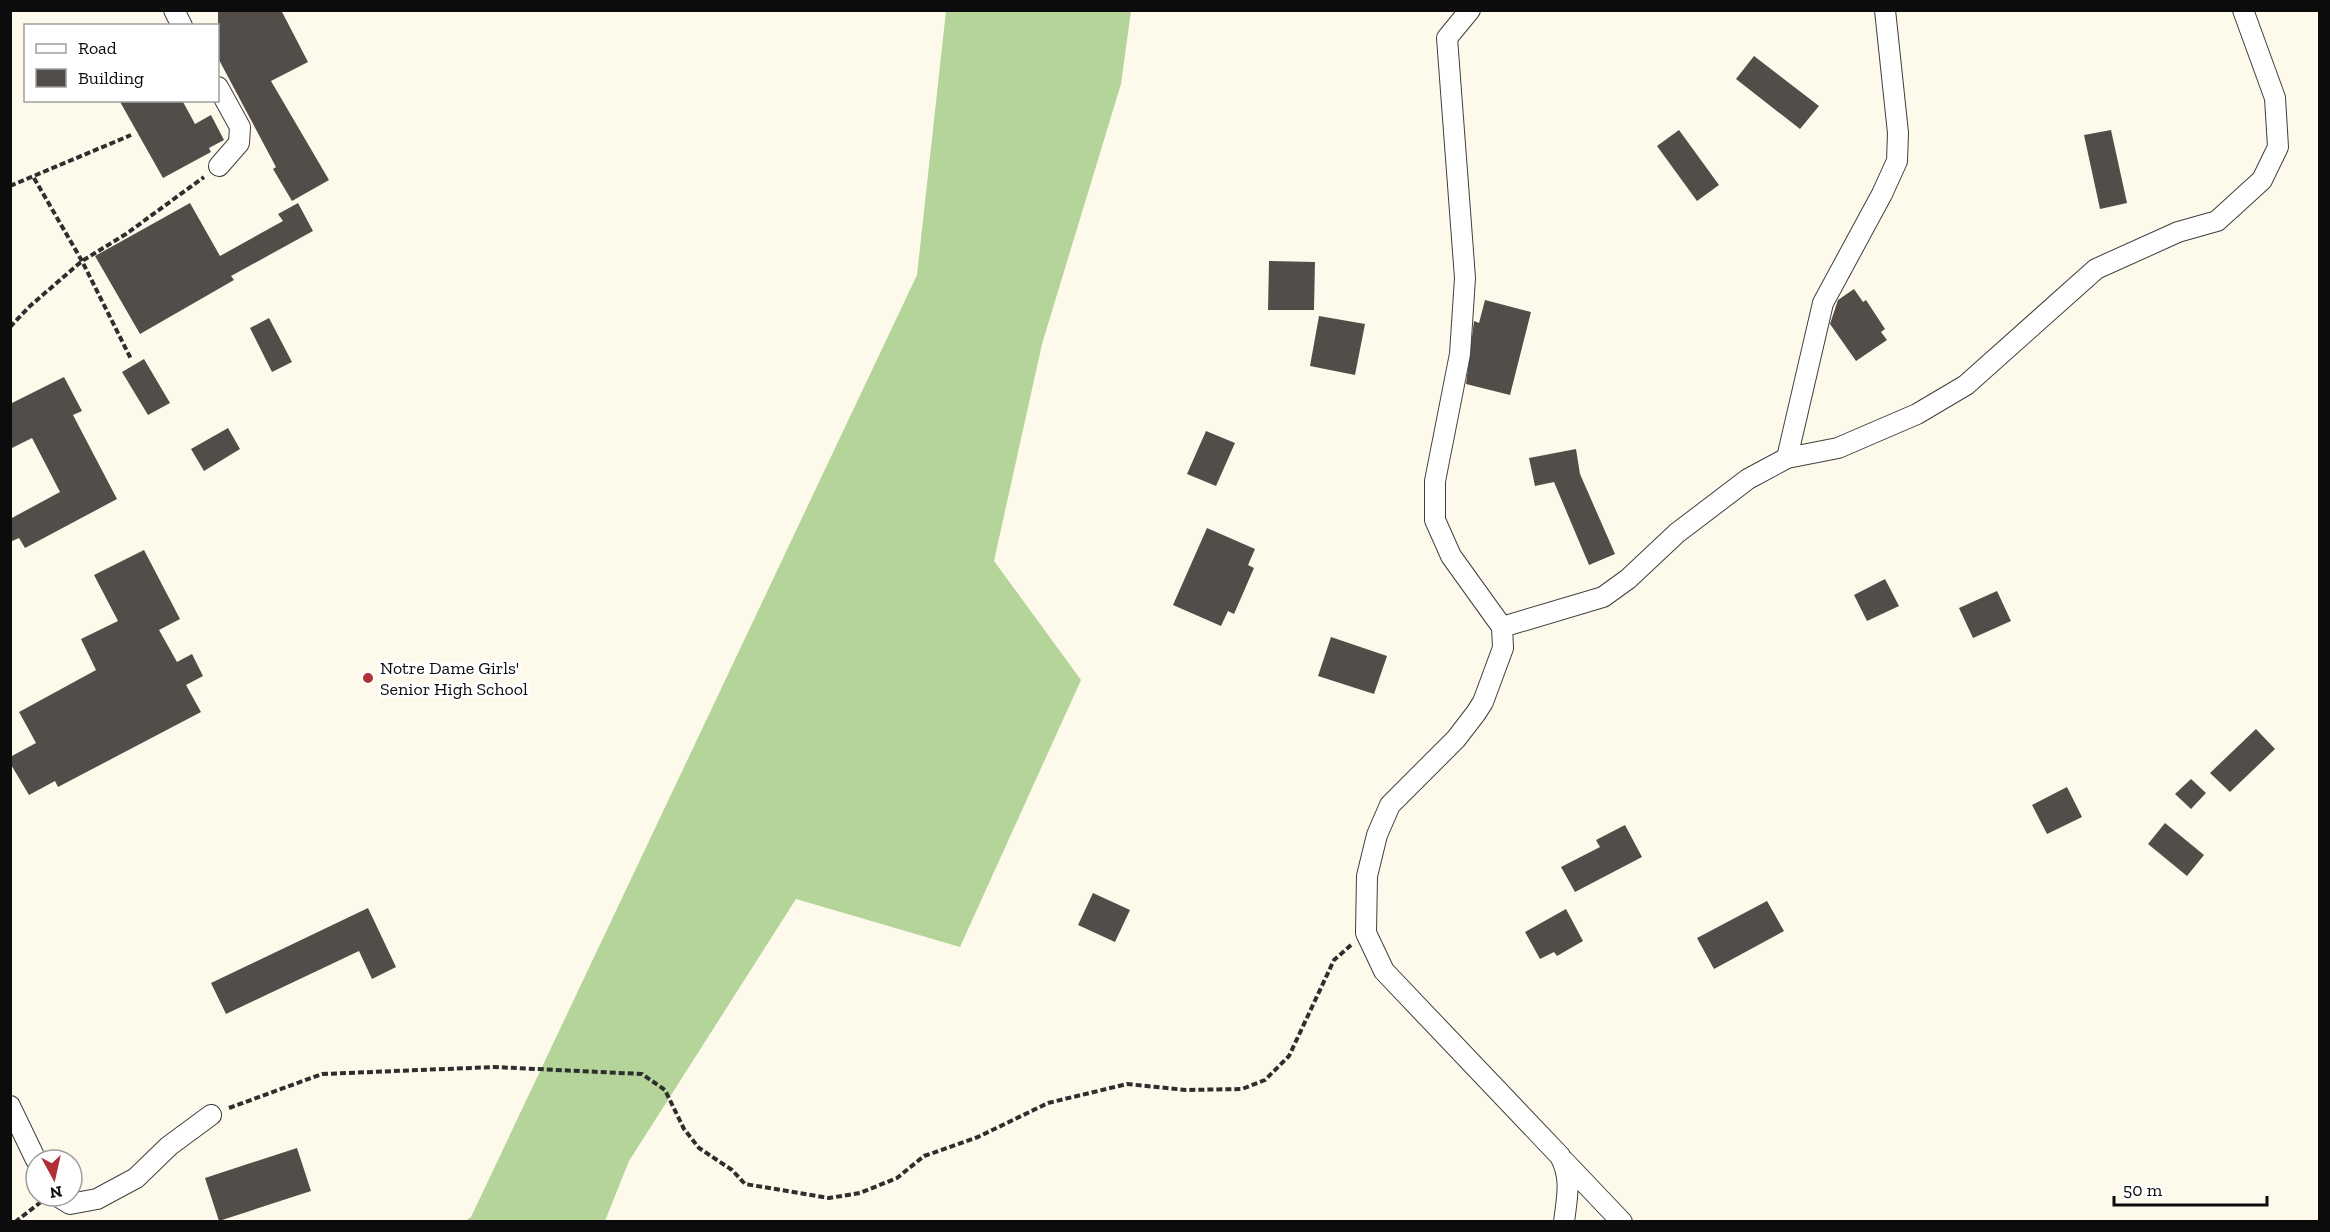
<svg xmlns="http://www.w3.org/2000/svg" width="2330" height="1232" viewBox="0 0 2330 1232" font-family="'Zilla Slab',serif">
<rect width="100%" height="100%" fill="#fdfaec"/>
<path fill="#b4d499" d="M 946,11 L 1131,11 L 1121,84 L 1042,344 L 994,561 L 1081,680 L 960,947 L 796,899 L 629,1161 L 605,1221 L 465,1221 L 471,1217 L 917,275 Z"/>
<path fill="#534d49" d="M 218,10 L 281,10 L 308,62 L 271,81 L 329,180 L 292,201 L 273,169 L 276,167 L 218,58 Z
M 1754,56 L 1819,106 L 1800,129 L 1736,79 Z
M 119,100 L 182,100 L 195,124 L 211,115 L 224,140 L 209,148 L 211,152 L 163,178 Z
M 1679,130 L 1719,185 L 1697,201 L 1657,146 Z
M 2111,130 L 2127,203 L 2100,209 L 2084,135 Z
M 190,203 L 220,256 L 283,221 L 278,214 L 298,203 L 313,231 L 231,276 L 234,280 L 140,334 L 95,256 Z
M 1269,261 L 1315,262 L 1314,310 L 1268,310 Z
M 1854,289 L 1863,302 L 1866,300 L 1885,329 L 1881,332 L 1887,340 L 1856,361 L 1830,324 L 1838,300 Z
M 1485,300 L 1531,312 L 1510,395 L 1466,384 L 1474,321 L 1479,323 Z
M 1319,316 L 1365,324 L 1355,375 L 1310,366 Z
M 269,318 L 292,362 L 272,372 L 250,328 Z
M 144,359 L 170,403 L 148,415 L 122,372 Z
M 64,377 L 82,411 L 73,415 L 117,499 L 25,548 L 19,538 L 10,542 L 10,519 L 60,492 L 32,438 L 10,449 L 10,404 Z
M 228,428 L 240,449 L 204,471 L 191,449 Z
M 1206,431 L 1235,443 L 1216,486 L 1187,474 Z
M 1576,449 L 1580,474 L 1615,554 L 1589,565 L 1554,482 L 1535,486 L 1529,458 Z
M 1207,528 L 1255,549 L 1248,565 L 1254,568 L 1234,614 L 1228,611 L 1221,626 L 1173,605 Z
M 144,550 L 180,619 L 159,630 L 177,662 L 192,654 L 203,676 L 186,685 L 201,712 L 58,787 L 55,781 L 29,795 L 10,763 L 10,757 L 36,743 L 19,712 L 96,670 L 81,639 L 118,621 L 94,575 Z
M 1885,579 L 1899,606 L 1867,621 L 1854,595 Z
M 1997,591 L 2011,621 L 1973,638 L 1959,608 Z
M 1331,637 L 1387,656 L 1374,694 L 1318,676 Z
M 2256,729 L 2275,749 L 2230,792 L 2210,773 Z
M 2191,779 L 2206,793 L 2191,809 L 2175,794 Z
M 2067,787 L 2082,817 L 2047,834 L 2032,805 Z
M 2165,823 L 2204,855 L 2187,876 L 2148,844 Z
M 1625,825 L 1642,857 L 1575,892 L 1561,867 L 1600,847 L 1596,840 Z
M 1093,893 L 1130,910 L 1115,942 L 1078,925 Z
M 1767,901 L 1784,931 L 1714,969 L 1697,938 Z
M 368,908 L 396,967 L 372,979 L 359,951 L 226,1014 L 211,983 Z
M 1566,909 L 1583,941 L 1557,956 L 1554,952 L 1540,959 L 1525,932 Z
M 297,1148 L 311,1191 L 219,1221 L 205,1178 Z"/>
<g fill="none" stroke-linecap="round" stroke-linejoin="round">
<defs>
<path id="street" d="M 174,10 L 182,26
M 1470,10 L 1447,38 L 1465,278 L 1460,354 L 1435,481 L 1435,520 L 1451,556 L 1502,627 L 1503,648 L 1483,702 L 1476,713 L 1456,739 L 1390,805 L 1377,835 L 1367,876 L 1366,933 L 1384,971 L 1560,1156 C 1572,1178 1567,1197 1564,1222
M 218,87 L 240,127 L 239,143 L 219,166
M 1787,458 L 1823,303 L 1882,194 L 1897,161 L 1898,133 L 1885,10
M 1502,627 L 1603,597 L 1628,579 L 1677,533 L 1748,479 L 1787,458 L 1838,448 L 1917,414 L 1966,385 L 2096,269 L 2178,232 L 2217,221 L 2262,180 L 2278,147 L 2275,98 L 2243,10
M 10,1106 L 36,1160
M 1564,1161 L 1622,1222
M 57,1196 L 70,1204 L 97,1199 L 136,1178 L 169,1146 L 211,1115"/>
</defs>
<use href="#street" stroke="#3f3f3f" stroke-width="22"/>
<path stroke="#2e2e2e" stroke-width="4" stroke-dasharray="6 3" stroke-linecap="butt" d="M 34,178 L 82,261 L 131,359
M 10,186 L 131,135
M 10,327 L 30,306 L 82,261 L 126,234 L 204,177
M 229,1108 L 322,1074 L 494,1067 L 642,1074 L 665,1090 L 684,1129 L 699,1148 L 732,1170 L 745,1184 L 829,1198 L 860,1193 L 897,1178 L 924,1156 L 978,1137 L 1048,1103 L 1127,1084 L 1186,1090 L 1242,1089 L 1265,1080 L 1289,1056 L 1334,960 L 1351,945
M 15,1222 L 41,1202"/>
<use href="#street" stroke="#fff" stroke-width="20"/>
</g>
<circle fill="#af3036" stroke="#fff" stroke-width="2" cx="368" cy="678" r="6"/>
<g text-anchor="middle" stroke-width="6" stroke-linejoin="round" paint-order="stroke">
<g font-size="18" fill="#0c0c0c" stroke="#fff" text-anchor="start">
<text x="380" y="674">Notre Dame Girls'<tspan x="380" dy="21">Senior High School</tspan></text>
</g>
</g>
<rect width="2330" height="1232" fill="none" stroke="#0c0c0c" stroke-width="24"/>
<rect x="24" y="24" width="195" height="78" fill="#ffffff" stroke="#9e9e9e" stroke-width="1.5"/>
<rect x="36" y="44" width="30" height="9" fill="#ffffff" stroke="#9e9e9e" stroke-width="1.5"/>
<text x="78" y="54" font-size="18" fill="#0c0c0c">Road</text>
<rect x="36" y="69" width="30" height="18" fill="#534d49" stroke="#9e9e9e" stroke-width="1.5"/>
<text x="78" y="84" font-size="18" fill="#0c0c0c">Building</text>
<g transform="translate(54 1178) rotate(172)"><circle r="28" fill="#ffffff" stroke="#9e9e9e" stroke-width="1.5"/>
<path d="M0-4.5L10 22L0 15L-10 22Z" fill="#af3036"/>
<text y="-9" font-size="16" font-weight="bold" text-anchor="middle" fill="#0c0c0c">N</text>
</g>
<path d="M2114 1196v9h153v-9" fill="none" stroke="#0c0c0c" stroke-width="3"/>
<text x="2123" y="1196" font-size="18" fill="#0c0c0c" stroke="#ffffff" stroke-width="4.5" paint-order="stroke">50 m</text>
</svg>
